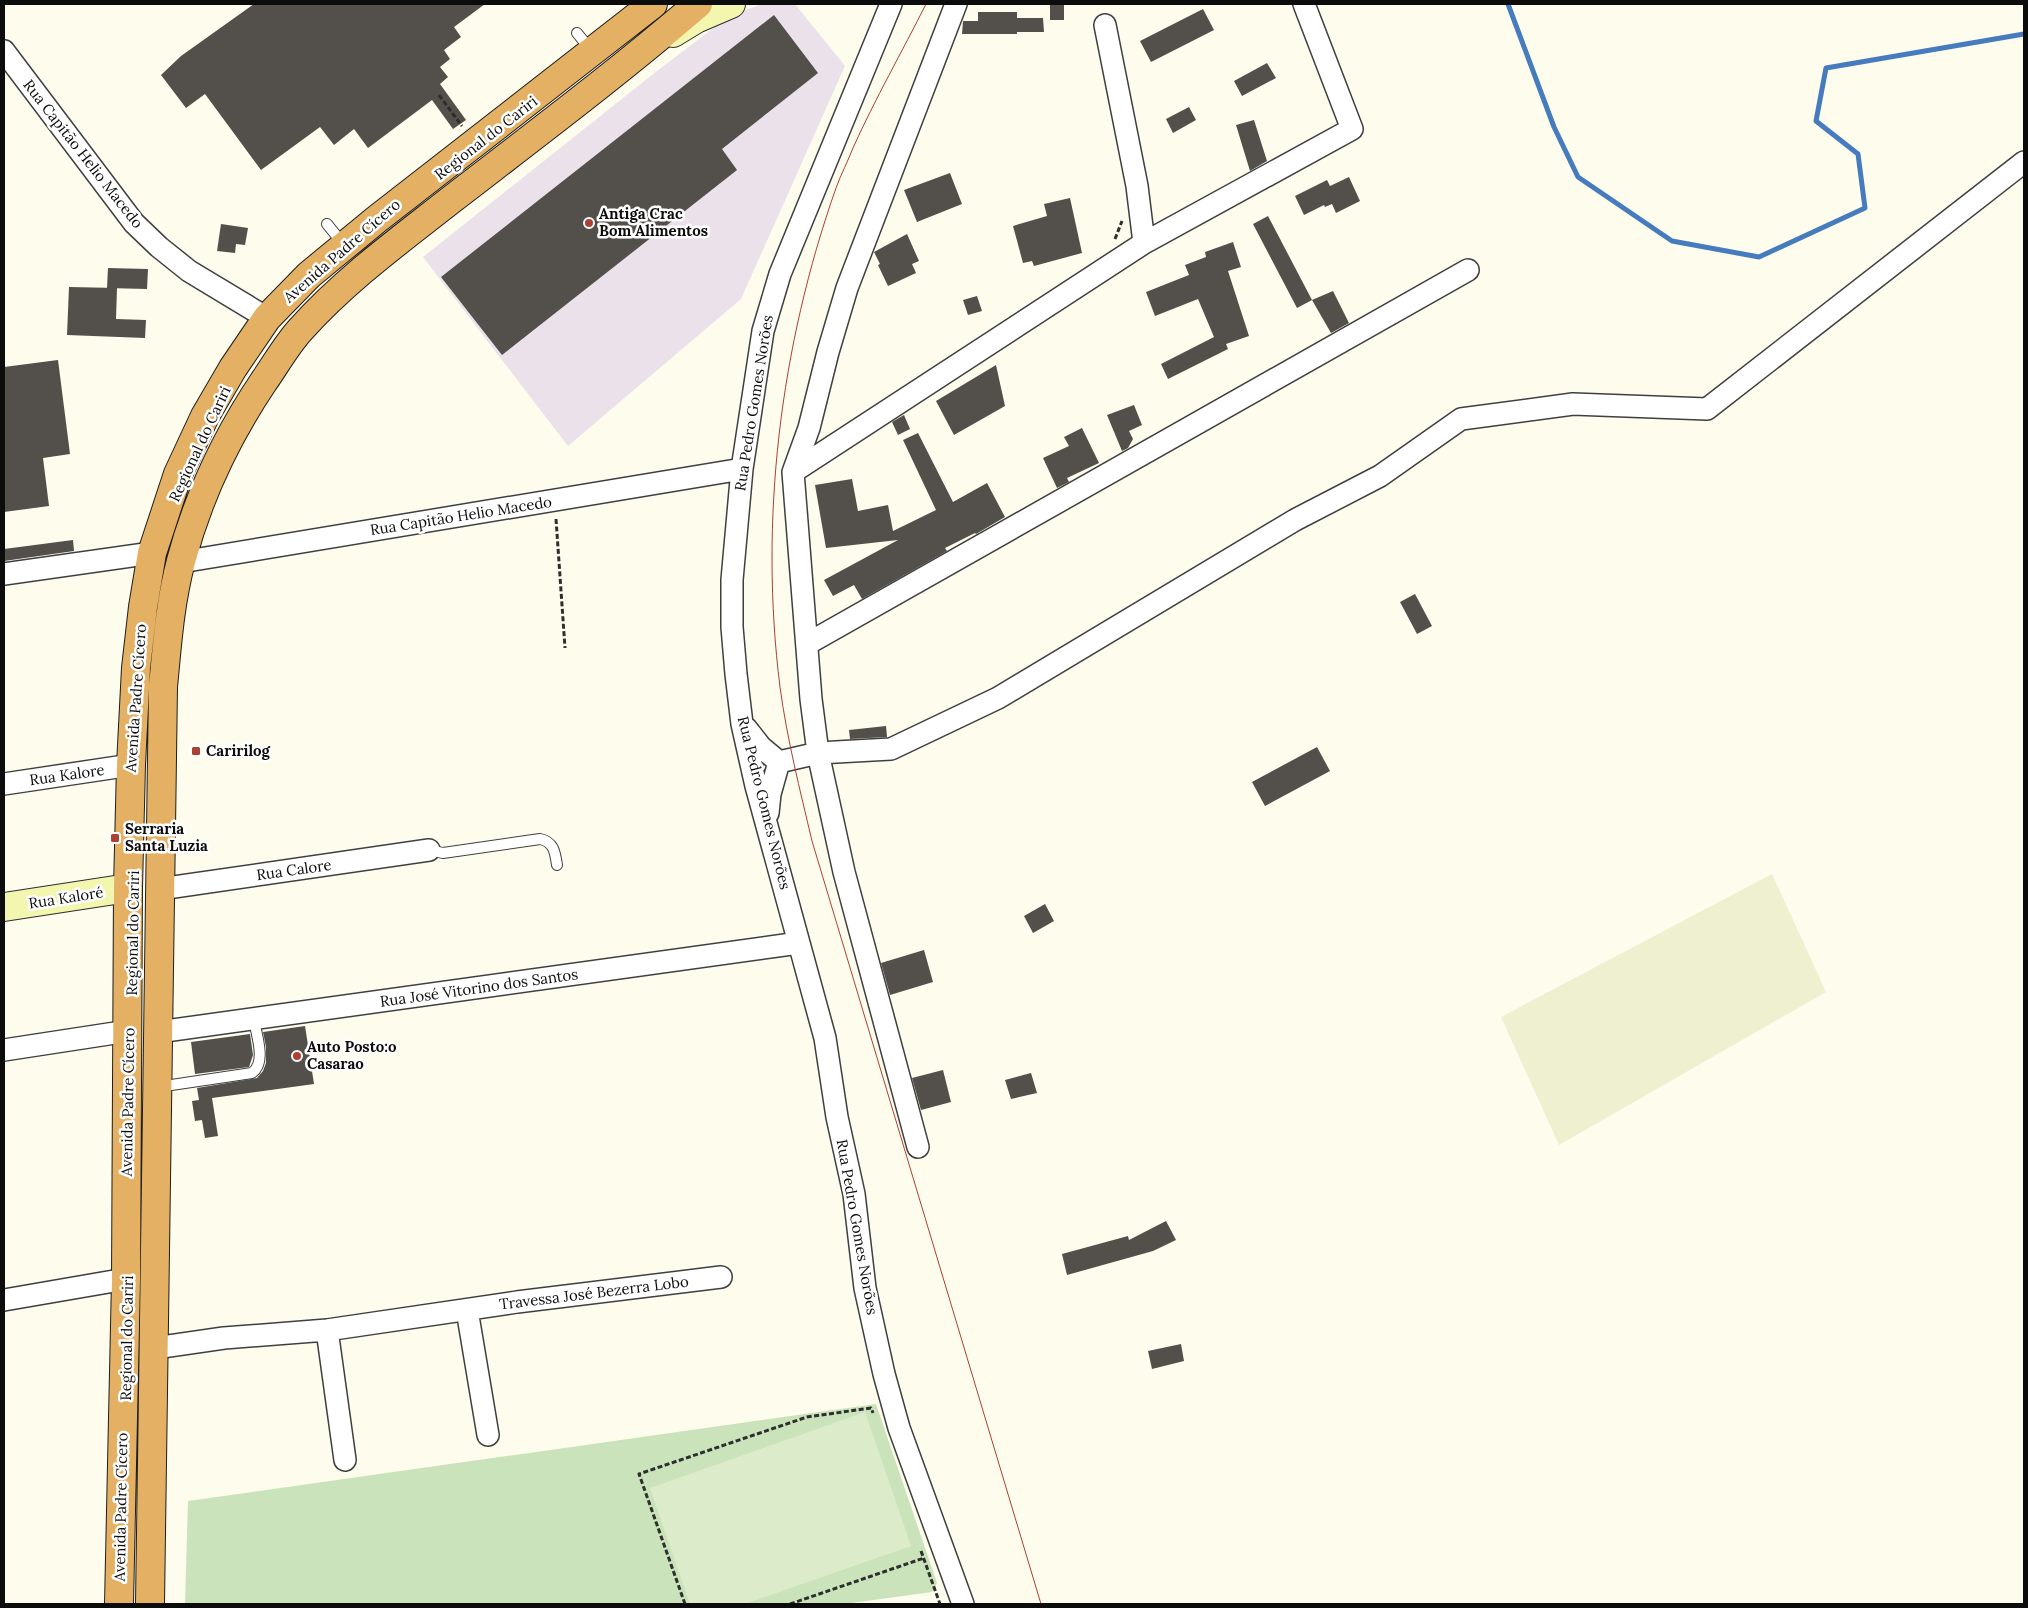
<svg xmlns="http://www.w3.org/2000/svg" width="2028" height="1608" viewBox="0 0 2028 1608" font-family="Lora,serif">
<rect width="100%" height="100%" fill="#fdfced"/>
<path fill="#eae1ea" d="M 762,4 L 795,4 L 845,66 L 741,299 L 568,446 L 423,257 L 657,71 L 728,17 Z"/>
<path fill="#eef0d0" d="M 1772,874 L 1826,992 L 1559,1145 L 1501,1017 Z"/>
<path fill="#cae3ba" d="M 876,1404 L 937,1583 L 932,1592 L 844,1604 L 185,1604 L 188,1501 Z"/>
<path fill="#dceccb" d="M 865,1412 L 911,1546 L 745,1604 L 690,1604 L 650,1488 Z"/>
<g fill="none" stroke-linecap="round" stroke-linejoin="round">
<path stroke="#467cbe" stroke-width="5" d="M 1508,4 L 1554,127 L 1578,177 L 1672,241 L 1759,257 L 1865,208 L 1858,154 L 1816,121 L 1826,68 L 2024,34"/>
</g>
<path fill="#534f4a" d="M 254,4 L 485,4 L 454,27 L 461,37 L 444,50 L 450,59 L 440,67 L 448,77 L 440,84 L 466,120 L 453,129 L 432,100 L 368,148 L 354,129 L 334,145 L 320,127 L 261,170 L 205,94 L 186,108 L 161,75 L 181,56 Z
M 1050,4 L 1064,4 L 1064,20 L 1050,20 Z
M 1203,9 L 1214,30 L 1151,62 L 1140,41 Z
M 978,12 L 1017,12 L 1017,18 L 1043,18 L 1044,32 L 1017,32 L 1017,34 L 962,34 L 963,21 L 978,21 Z
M 774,15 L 818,73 L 722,149 L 737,170 L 502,355 L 441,277 Z
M 1267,63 L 1276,78 L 1242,96 L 1234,81 Z
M 1189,107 L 1196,120 L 1173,133 L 1166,119 Z
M 1254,120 L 1267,161 L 1250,171 L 1236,125 Z
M 950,173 L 962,204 L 917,222 L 904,190 Z
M 1349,177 L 1360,201 L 1336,213 L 1332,204 L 1325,207 L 1324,205 L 1304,215 L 1295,196 L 1327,180 L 1330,186 Z
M 1070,198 L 1082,253 L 1034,266 L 1032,261 L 1023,263 L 1013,226 L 1047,216 L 1044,204 Z
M 1268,216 L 1312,300 L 1297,308 L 1253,224 Z
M 221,224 L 248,228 L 245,245 L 236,244 L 235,253 L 217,251 Z
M 907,234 L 919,261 L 912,264 L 916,273 L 888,286 L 878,265 L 880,264 L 874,252 Z
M 1233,242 L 1241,267 L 1228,271 L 1249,336 L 1226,344 L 1228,349 L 1168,379 L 1161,364 L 1214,337 L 1198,299 L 1155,316 L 1146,292 L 1189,275 L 1185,265 L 1206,257 L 1205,252 Z
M 108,268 L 148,269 L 147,289 L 107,288 Z
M 69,287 L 117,288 L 116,319 L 146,320 L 145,338 L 67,335 Z
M 1333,291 L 1349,323 L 1331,333 L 1312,300 Z
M 977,296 L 982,311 L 968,315 L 963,300 Z
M 58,360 L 70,454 L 43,458 L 49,506 L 4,512 L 4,367 Z
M 996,365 L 1005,406 L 954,435 L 936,401 Z
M 1134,405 L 1142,425 L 1129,431 L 1133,439 L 1128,448 L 1122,451 L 1107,415 Z
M 904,415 L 910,429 L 898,435 L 892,422 Z
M 1082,428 L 1099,463 L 1067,478 L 1069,482 L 1057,488 L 1043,458 L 1069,446 L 1064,437 Z
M 918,433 L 953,502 L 987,483 L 1005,517 L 976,534 L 975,533 L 945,548 L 947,551 L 862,599 L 854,585 L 833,596 L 824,580 L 898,540 L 826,548 L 815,485 L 852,479 L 858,511 L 888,505 L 893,531 L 936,510 L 903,440 Z
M 73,540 L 74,551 L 4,561 L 4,549 Z
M 1415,594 L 1432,626 L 1417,634 L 1400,602 Z
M 886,726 L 887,737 L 850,739 L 849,730 Z
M 1317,747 L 1330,771 L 1265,806 L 1252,782 Z
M 1045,904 L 1054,921 L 1033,933 L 1024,916 Z
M 924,950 L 933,982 L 890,995 L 881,963 Z
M 305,1026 L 314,1084 L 212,1098 L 218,1136 L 205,1138 L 202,1120 L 195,1121 L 192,1101 L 199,1100 L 197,1088 L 257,1078 L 263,1071 L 266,1063 L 266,1047 L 263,1032 Z
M 250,1034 L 253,1055 L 249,1067 L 195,1074 L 191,1042 Z
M 943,1070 L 951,1102 L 921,1110 L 912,1078 Z
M 1031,1073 L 1037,1093 L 1011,1099 L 1005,1080 Z
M 1166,1221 L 1176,1240 L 1153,1251 L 1067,1275 L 1062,1254 L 1128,1236 L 1129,1240 Z
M 1181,1344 L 1184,1361 L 1152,1369 L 1148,1351 Z"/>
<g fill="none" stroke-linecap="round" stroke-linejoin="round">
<defs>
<path id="lane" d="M 577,33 L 591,50
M 327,224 L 344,245
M 429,850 L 443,853 L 540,839 C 554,842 555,852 557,865
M 158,1087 L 252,1073 C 267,1062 256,1035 254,1019"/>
<path id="street" d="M 891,4 L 780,274 L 763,331 L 742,469 L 732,580 L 732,627 L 736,674 L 742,724 L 756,786 L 825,1038 L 837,1117 L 854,1194 L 865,1288 L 884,1374 L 899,1428 L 963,1604
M 1105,25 L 1137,186 L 1144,243
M 4,51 L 134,223 L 159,247 L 189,271 L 267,318
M 793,472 L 1144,243 L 1352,129 L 1304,4
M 181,562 L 742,469
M 4,574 L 152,553
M 807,644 L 1468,270
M 746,728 L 761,747 L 779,762 L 818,753 L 891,749 L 998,698 L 1295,520 L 1380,476 L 1461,419 L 1573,404 L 1707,409 L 2024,162
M 4,784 L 131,765
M 768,813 L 770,794 L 779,762
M 160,889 L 429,850
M 158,1032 L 799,943
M 4,1050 L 128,1031
M 918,1147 L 844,872 L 818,753 L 811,699 L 793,472 L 809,428 L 828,352 L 847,288 L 956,4
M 4,1300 L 126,1279
M 467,1310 L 488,1435
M 327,1330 L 345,1460
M 155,1348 L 224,1338 L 327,1330 L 517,1302 L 721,1277"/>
<path id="secondary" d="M 673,33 L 696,19 L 731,4
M 4,907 L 128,888"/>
<path id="highway" d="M 119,1604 L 126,1279 L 128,888 L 131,765 L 136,668 L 143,607 L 152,553 L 178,474 L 205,416 L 233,368 L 267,318 L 309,275 L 377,219 L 653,4
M 150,1604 L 163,687 C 167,645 170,602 181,561 C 198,497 227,436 264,381 C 276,364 287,344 301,329 C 346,279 400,240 452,199 C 535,135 619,72 698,4"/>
</defs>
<use href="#lane" stroke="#3f3f3f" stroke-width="12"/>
<use href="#street" stroke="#3f3f3f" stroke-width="24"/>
<use href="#secondary" stroke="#2e2e2e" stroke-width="30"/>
<use href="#highway" stroke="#1d1d1d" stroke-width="30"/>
<path stroke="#2e2e2e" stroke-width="3" stroke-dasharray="5 2.5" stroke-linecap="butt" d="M 439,95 L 462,126
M 1115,239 L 1122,221
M 556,519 L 565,648
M 921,1551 L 940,1604
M 685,1604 L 639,1474 L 807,1417 L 871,1408 L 873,1413
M 790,1604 L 924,1558"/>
<use href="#lane" stroke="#fff" stroke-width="10"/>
<use href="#street" stroke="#fff" stroke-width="21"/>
<use href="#secondary" stroke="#f3f6af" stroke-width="28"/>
<use href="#highway" stroke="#e4b164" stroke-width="28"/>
<path stroke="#ac4034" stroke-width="1" d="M 926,4 C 902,52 875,99 853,148 C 848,161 841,174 836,188 C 780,347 759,520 780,687 C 787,739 800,790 812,841 L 1041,1604"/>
</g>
<g fill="#ac4034" stroke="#fff" stroke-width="2">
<circle cx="589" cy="223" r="5"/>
<rect x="191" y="746" width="10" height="10" rx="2.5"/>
<rect x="110" y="833" width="10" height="10" rx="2.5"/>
<circle cx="297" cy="1056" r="5"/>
</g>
<g text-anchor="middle" stroke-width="5" stroke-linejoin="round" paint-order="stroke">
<g font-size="15" fill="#0c0c0c" stroke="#fff">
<text transform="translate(486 138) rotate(-38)" y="5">Regional do Cariri</text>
<text transform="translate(83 154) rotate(52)" y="5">Rua Capitão Helio Macedo</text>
<text transform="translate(342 251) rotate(-41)" y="5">Avenida Padre Cícero</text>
<text transform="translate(754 403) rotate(-81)" y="5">Rua Pedro Gomes Norões</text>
<text transform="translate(200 444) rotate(-65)" y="5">Regional do Cariri</text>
<text transform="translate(461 516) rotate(-9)" y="5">Rua Capitão Helio Macedo</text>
<text transform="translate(136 698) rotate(-86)" y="5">Avenida Padre Cícero</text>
<text transform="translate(67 775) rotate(-8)" y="5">Rua Kalore</text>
<text transform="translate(764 803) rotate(76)" y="5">Rua Pedro Gomes Norões</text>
<text transform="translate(294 870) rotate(-8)" y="5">Rua Calore</text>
<text transform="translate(66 898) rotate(-9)" y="5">Rua Kaloré</text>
<text transform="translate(133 933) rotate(-89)" y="5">Regional do Cariri</text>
<text transform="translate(479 988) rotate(-8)" y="5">Rua José Vitorino dos Santos</text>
<text transform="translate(128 1102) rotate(-89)" y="5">Avenida Padre Cícero</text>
<text transform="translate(857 1227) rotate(80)" y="5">Rua Pedro Gomes Norões</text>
<text transform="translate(594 1293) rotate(-7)" y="5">Travessa José Bezerra Lobo</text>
<text transform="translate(127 1338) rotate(-89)" y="5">Regional do Cariri</text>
<text transform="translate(121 1507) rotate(-89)" y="5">Avenida Padre Cícero</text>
</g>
<g font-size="15" font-weight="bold" fill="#0c0c0c" stroke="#fff" text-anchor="start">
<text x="599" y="219">Antiga Crac<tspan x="599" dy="17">Bom Alimentos</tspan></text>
<text x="206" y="756">Caririlog</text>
<text x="125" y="834">Serraria<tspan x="125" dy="17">Santa Luzia</tspan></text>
<text x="307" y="1052">Auto Posto:o<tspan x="307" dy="17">Casarao</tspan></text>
</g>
</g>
<rect width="2028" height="1608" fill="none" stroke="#0c0c0c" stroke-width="10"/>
</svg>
